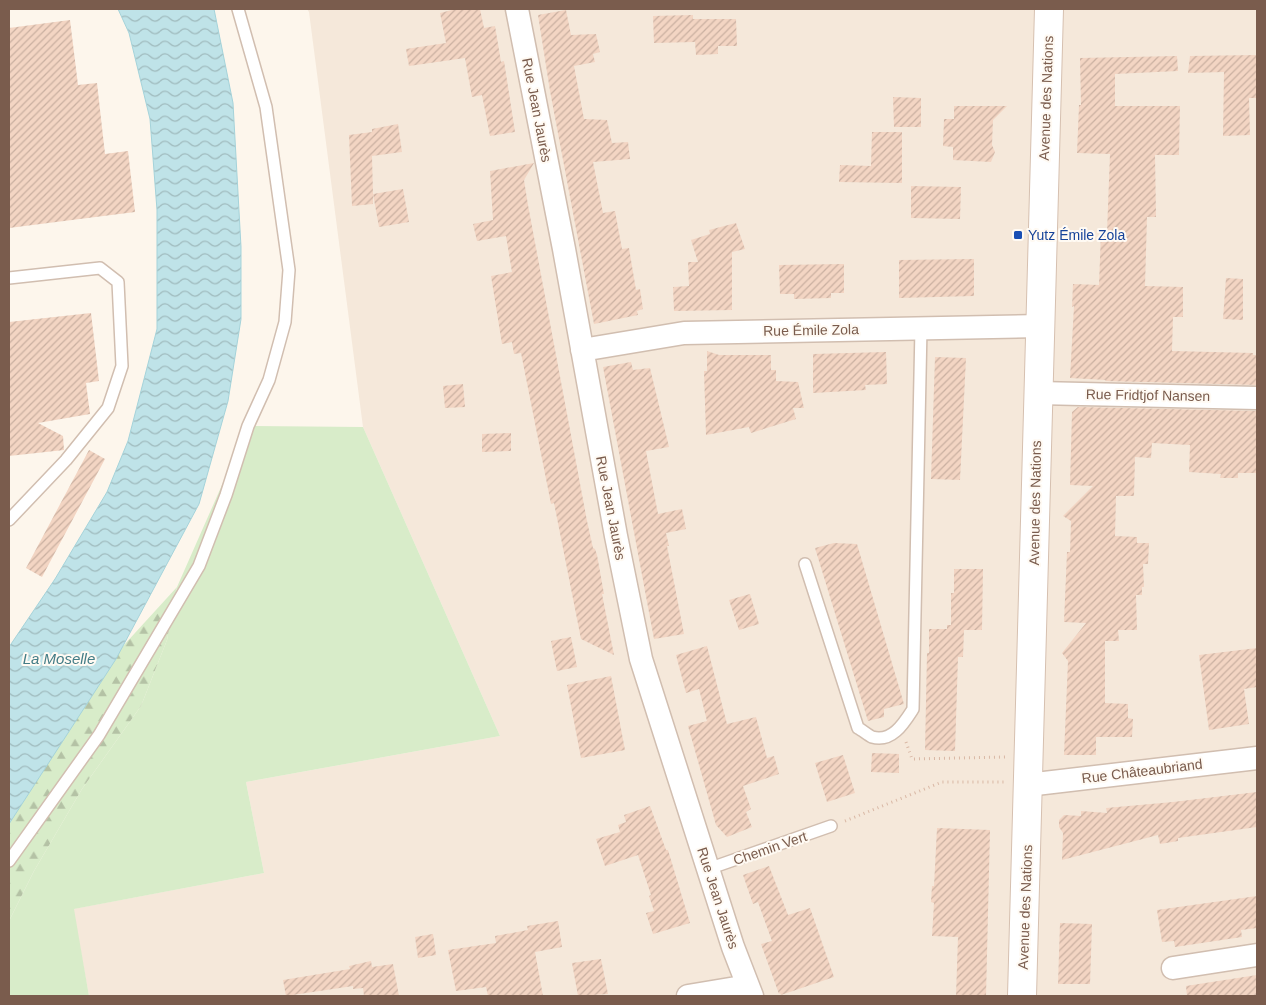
<svg xmlns="http://www.w3.org/2000/svg" width="1266" height="1005" viewBox="0 0 1266 1005" font-family="Helvetica,sans-serif">
<defs>
<pattern id="forest-firs" width="22" height="20" patternUnits="userSpaceOnUse" patternTransform="scale(1.25)"><rect width="22" height="20" fill="#d8ecc9"/><path d="M5 1l3.5 6h-7zM16 11l3.5 6h-7z" fill="#b4c2a5"/></pattern>
<pattern id="water-waves" width="16" height="10" patternUnits="userSpaceOnUse" patternTransform="scale(1.25)"><rect width="16" height="10" fill="#bfe3e8"/><path d="M0 5q4-4 8 0t8 0" fill="none" stroke="#a0bbbe"/></pattern>
<pattern id="building-hatch" width="6" height="6" patternUnits="userSpaceOnUse" patternTransform="scale(1.25)"><rect width="6" height="6" fill="#f3d5c3"/><path d="M-1 1l2-2M0 6l6-6M5 7l2-2" fill="none" stroke="#cab0a1"/></pattern>
</defs>
<rect width="100%" height="100%" fill="#fdf6ec"/>
<path fill="#f5e8da" d="M 307,9 L 1257,9 L 1257,996 L 89,996 L 73,909 L 264,873 L 246,782 L 500,736 L 363,427 L 309,12 Z"/>
<path fill="#d8ecc9" d="M 248,426 L 363,427 L 500,736 L 246,782 L 264,873 L 74,909 L 89,996 L 9,996 L 9,921 L 34,871 L 82,789 L 141,706 L 167,640 L 177,587 Z"/>
<path fill="url(#forest-firs)" d="M 177,587 L 167,640 L 141,706 L 82,789 L 34,871 L 9,921 L 9,822 L 92,680 Z"/>
<path fill="url(#water-waves)" stroke="#a5d3da" d="M 118,9 L 214,9 L 233,103 L 241,247 L 241,319 L 228,401 L 199,504 L 116,659 L 9,824 L 9,647 L 55,579 L 107,492 L 128,441 L 157,329 L 157,210 L 150,119 L 129,33 Z"/>
<path fill="url(#building-hatch)" d="M 456,9 L 480,9 L 484,28 L 495,26 L 501,62 L 504,61 L 515,132 L 490,136 L 482,95 L 472,97 L 465,58 L 409,66 L 406,49 L 446,43 L 440,13 Z
M 566,10 L 571,35 L 596,34 L 600,52 L 593,54 L 595,62 L 574,66 L 584,119 L 607,120 L 612,143 L 628,142 L 630,159 L 593,162 L 603,213 L 615,211 L 622,249 L 629,248 L 636,290 L 640,289 L 643,309 L 637,311 L 638,315 L 594,324 L 550,91 L 538,15 Z
M 693,15 L 693,19 L 736,19 L 737,46 L 718,46 L 718,54 L 696,55 L 695,42 L 654,43 L 653,16 Z
M 70,20 L 78,85 L 97,83 L 105,154 L 128,151 L 135,212 L 9,228 L 9,28 Z
M 1257,55 L 1257,98 L 1249,98 L 1250,135 L 1223,136 L 1224,72 L 1188,73 L 1190,56 Z
M 1177,56 L 1178,71 L 1115,74 L 1115,106 L 1180,106 L 1179,155 L 1155,155 L 1156,217 L 1147,217 L 1145,286 L 1183,287 L 1183,317 L 1173,317 L 1172,351 L 1253,353 L 1253,355 L 1257,355 L 1257,385 L 1105,381 L 1106,380 L 1070,378 L 1074,306 L 1072,307 L 1073,284 L 1099,285 L 1101,232 L 1107,232 L 1110,154 L 1077,153 L 1079,105 L 1081,105 L 1080,58 Z
M 893,97 L 921,98 L 921,127 L 894,127 Z
M 954,106 L 1007,106 L 993,120 L 992,145 L 995,152 L 991,162 L 953,160 L 953,147 L 943,146 L 944,119 L 954,119 Z
M 398,124 L 402,152 L 372,156 L 373,194 L 403,189 L 409,222 L 379,227 L 373,194 L 373,204 L 352,206 L 349,135 L 372,132 L 372,129 Z
M 872,132 L 902,132 L 902,183 L 839,182 L 840,165 L 871,166 Z
M 534,163 L 524,180 L 528,205 L 587,521 L 593,548 L 595,549 L 597,555 L 604,594 L 602,594 L 614,655 L 581,639 L 554,503 L 551,504 L 521,353 L 514,354 L 512,342 L 502,344 L 491,276 L 512,272 L 506,236 L 477,241 L 473,224 L 493,220 L 490,171 Z
M 911,186 L 961,187 L 960,219 L 911,218 Z
M 736,223 L 745,249 L 732,252 L 732,310 L 674,311 L 673,287 L 689,286 L 688,262 L 698,262 L 691,240 L 710,234 L 709,230 Z
M 974,259 L 974,296 L 899,298 L 899,260 Z
M 844,264 L 844,293 L 831,293 L 831,298 L 794,299 L 794,294 L 780,294 L 779,265 Z
M 1226,278 L 1243,279 L 1243,320 L 1223,319 Z
M 91,313 L 99,381 L 86,383 L 90,414 L 38,423 L 63,436 L 64,450 L 9,456 L 9,322 Z
M 707,351 L 719,355 L 771,355 L 771,370 L 776,370 L 776,381 L 798,382 L 804,408 L 793,408 L 796,419 L 751,433 L 749,427 L 706,435 L 704,371 L 707,371 Z
M 886,352 L 887,384 L 865,385 L 866,390 L 813,393 L 813,354 Z
M 935,357 L 966,358 L 960,480 L 931,479 Z
M 631,362 L 633,370 L 650,368 L 669,447 L 646,451 L 658,514 L 682,509 L 686,529 L 666,533 L 669,546 L 667,546 L 684,634 L 654,639 L 603,367 Z
M 463,384 L 465,407 L 445,408 L 443,386 Z
M 1078,407 L 1257,411 L 1257,473 L 1238,473 L 1238,478 L 1220,478 L 1221,474 L 1189,472 L 1190,445 L 1152,443 L 1151,458 L 1135,457 L 1134,496 L 1116,496 L 1115,536 L 1137,537 L 1137,543 L 1149,543 L 1148,564 L 1143,564 L 1144,587 L 1142,587 L 1142,595 L 1136,595 L 1137,630 L 1118,630 L 1119,641 L 1105,641 L 1105,703 L 1128,704 L 1128,718 L 1133,719 L 1132,737 L 1096,737 L 1096,755 L 1064,755 L 1068,661 L 1062,653 L 1086,623 L 1064,622 L 1067,552 L 1070,552 L 1071,521 L 1063,516 L 1093,486 L 1070,485 L 1072,412 Z
M 511,433 L 511,451 L 482,452 L 482,434 Z
M 89,450 L 105,459 L 42,577 L 26,568 Z
M 834,543 L 857,544 L 904,704 L 884,709 L 884,717 L 868,721 L 815,548 Z
M 954,569 L 983,569 L 982,630 L 964,630 L 963,657 L 958,657 L 955,751 L 925,750 L 927,653 L 929,653 L 929,629 L 947,629 L 947,625 L 951,625 L 951,593 L 954,593 Z
M 750,594 L 759,624 L 739,630 L 729,600 Z
M 571,637 L 577,667 L 557,671 L 551,641 Z
M 707,646 L 727,724 L 756,717 L 767,758 L 774,756 L 779,774 L 743,786 L 751,809 L 746,812 L 752,827 L 727,837 L 716,825 L 688,726 L 707,721 L 699,689 L 686,693 L 676,655 Z
M 1257,648 L 1257,687 L 1244,689 L 1249,724 L 1209,730 L 1199,655 Z
M 611,676 L 625,750 L 581,758 L 567,685 Z
M 872,753 L 899,754 L 899,773 L 871,772 Z
M 843,755 L 855,793 L 827,802 L 815,763 Z
M 1257,792 L 1257,827 L 1178,838 L 1178,841 L 1160,844 L 1158,835 L 1062,860 L 1063,833 L 1059,827 L 1059,820 L 1064,815 L 1081,816 L 1081,811 L 1107,813 L 1106,808 L 1173,802 Z
M 650,806 L 666,850 L 668,850 L 690,923 L 653,934 L 646,913 L 654,911 L 649,896 L 651,895 L 638,855 L 605,866 L 596,839 L 620,832 L 618,825 L 626,822 L 624,815 Z
M 937,828 L 990,830 L 986,996 L 956,996 L 958,937 L 932,936 L 934,903 L 931,902 L 932,886 L 934,886 Z
M 769,866 L 788,915 L 810,908 L 834,977 L 781,995 L 780,993 L 779,994 L 761,944 L 772,941 L 758,902 L 753,904 L 743,875 Z
M 1257,896 L 1257,928 L 1241,930 L 1242,937 L 1175,947 L 1174,941 L 1162,942 L 1157,910 Z
M 558,921 L 562,947 L 535,952 L 543,996 L 488,996 L 486,987 L 456,991 L 448,950 L 496,943 L 495,936 L 528,930 L 527,926 Z
M 1060,923 L 1092,924 L 1090,984 L 1058,984 Z
M 433,934 L 436,955 L 418,958 L 415,937 Z
M 601,959 L 608,994 L 578,996 L 572,963 Z
M 371,961 L 372,967 L 393,964 L 399,996 L 364,996 L 363,988 L 353,989 L 353,986 L 286,996 L 283,980 L 350,969 L 349,966 Z
M 1257,975 L 1257,996 L 1187,996 L 1186,986 Z"/>
<g fill="none" stroke-linecap="round" stroke-linejoin="round">
<defs>
<path id="service" d="M 9,278 L 100,268 L 118,282 L 122,366 L 108,408 L 66,460 L 9,520
M 805,564 L 858,728 C 862,730 868,735 872,737 C 892,743 904,723 913,709 L 921,328
M 9,861 L 99,735 L 199,566 L 226,495 L 248,426 L 269,380 L 285,322 L 289,270 L 266,107 L 238,9
M 708,869 L 831,826"/>
<path id="minor" d="M 517,9 L 564,249 L 616,536 L 641,659 L 733,947 L 752,996
M 582,350 L 684,333 L 1040,326
M 1038,393 L 1257,398
M 1027,785 L 1257,758
M 1173,968 L 1257,955
M 688,996 L 748,986"/>
<path id="secondary" d="M 1022,996 L 1049,9"/>
</defs>
<use href="#service" stroke="#d1beb0" stroke-width="14"/>
<use href="#minor" stroke="#d1beb0" stroke-width="25"/>
<use href="#secondary" stroke="#d6c0b0" stroke-width="30"/>
<path stroke="#d9b8a5" stroke-width="3" stroke-dasharray="1 4" stroke-linecap="butt" d="M 906,742 L 912,759 L 1005,757
M 845,821 L 942,782 L 1004,782"/>
<use href="#service" stroke="#fff" stroke-width="11"/>
<use href="#minor" stroke="#fff" stroke-width="22"/>
<use href="#secondary" stroke="#fff" stroke-width="28"/>
</g>
<rect fill="#1a4fb4" stroke="#fffaf3" stroke-width="2" x="1013" y="230" width="10" height="10" rx="2.5"/>
<g text-anchor="middle" stroke-width="4" stroke-linejoin="round" paint-order="stroke">
<g font-size="14" fill="#7a5c4d" stroke="#fffaf3">
<text transform="translate(1046 98) rotate(-88)" y="5">Avenue des Nations</text>
<text transform="translate(537 110) rotate(79)" y="5">Rue Jean Jaurès</text>
<text transform="translate(811 330) rotate(-1)" y="5">Rue Émile Zola</text>
<text transform="translate(1148 395) rotate(1)" y="5">Rue Fridtjof Nansen</text>
<text transform="translate(1035 503) rotate(-89)" y="5">Avenue des Nations</text>
<text transform="translate(611 508) rotate(79)" y="5">Rue Jean Jaurès</text>
<text transform="translate(1142 771) rotate(-7)" y="5">Rue Châteaubriand</text>
<text transform="translate(770 848) rotate(-19)" y="5">Chemin Vert</text>
<text transform="translate(718 898) rotate(72)" y="5">Rue Jean Jaurès</text>
<text transform="translate(1025 907) rotate(-88)" y="5">Avenue des Nations</text>
</g>
<g font-size="14" fill="#164399" stroke="#fffaf3" text-anchor="start">
<text x="1028" y="240">Yutz Émile Zola</text>
</g>
<g font-size="15" font-style="italic" fill="#437c86" stroke="#fffaf3">
<text x="59" y="664">La Moselle</text>
</g>
</g>
<rect width="1266" height="1005" fill="none" stroke="#7a5c4d" stroke-width="20"/>
</svg>
